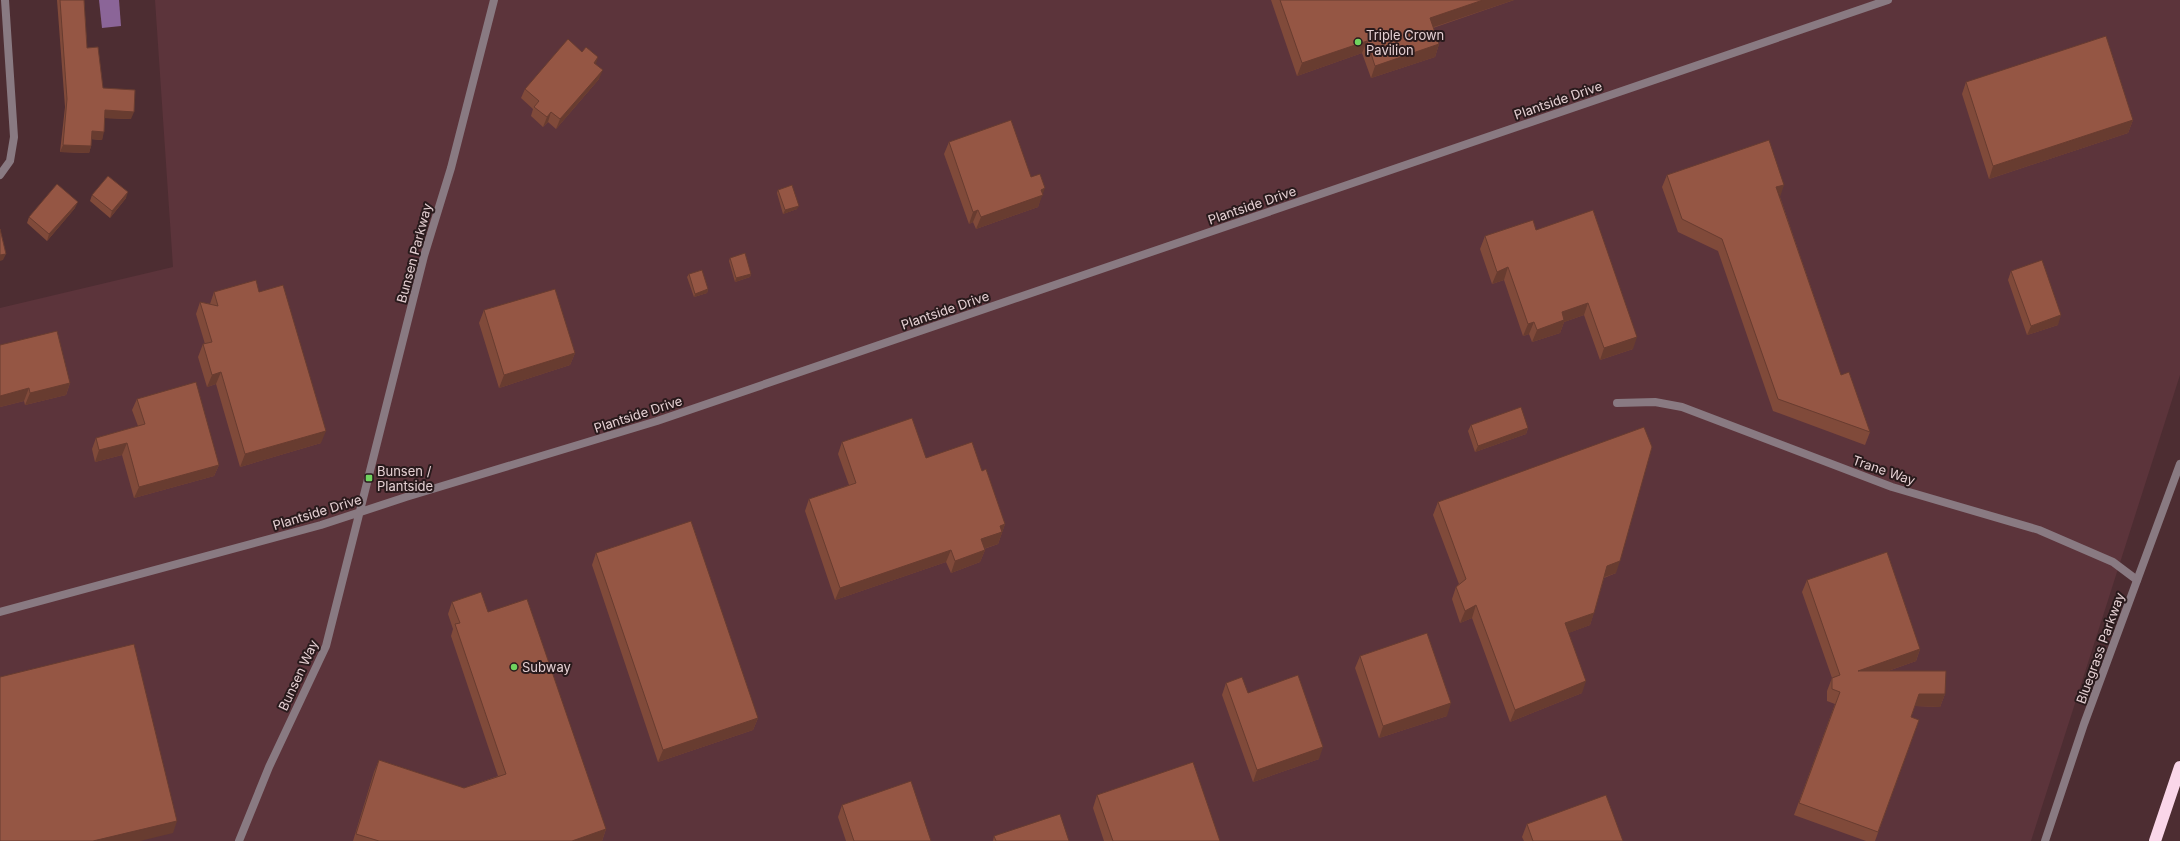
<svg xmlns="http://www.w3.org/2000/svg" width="2180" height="841" viewBox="0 0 2180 841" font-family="Inter,sans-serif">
<rect width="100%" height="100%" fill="#4d2d32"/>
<path fill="#5c343b" d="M 155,0 L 2180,0 L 2180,375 L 2031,841 L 0,841 L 0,308 L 173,267 Z"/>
<path fill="#8b6598" d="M 99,0 L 119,0 L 121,26 L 102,28 Z"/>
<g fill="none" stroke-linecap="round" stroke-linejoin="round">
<path stroke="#897a82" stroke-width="8" d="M 0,175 L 10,161 L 14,137 L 5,0
M 1617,403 L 1655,402 L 1682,407 L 1892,487 L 2039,530 L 2113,562 L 2137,580"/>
<path stroke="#897a82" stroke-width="8" d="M 0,612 L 321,525 L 406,497 L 657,421 L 1888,0
M 239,841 L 269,767 L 326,646 L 424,256 L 451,168 L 494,0
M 2045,841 L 2084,724 L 2180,464"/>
<path stroke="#fad6e9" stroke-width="12" d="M 2155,841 L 2180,767"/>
</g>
<path fill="#804a3a" d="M 57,0 L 84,0 L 87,48 L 103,88 L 131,119 L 105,118 L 102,140 L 91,139 L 91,146 L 89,153 L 60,152 L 65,107 Z
M 1271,0 L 1514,0 L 1433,28 L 1439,44 L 1435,57 L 1371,78 L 1362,53 L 1297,76 Z
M 596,64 L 599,79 L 556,129 L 548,122 L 543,127 L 531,116 L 533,109 L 521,98 L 525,89 Z
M 1966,82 L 2133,120 L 2128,133 L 1989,179 L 1962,94 Z
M 949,142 L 1031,177 L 1042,194 L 1038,207 L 976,229 L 973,222 L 969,224 L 944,154 Z
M 1667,175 L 1780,197 L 1841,375 L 1870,432 L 1865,445 L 1773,411 L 1718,251 L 1678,232 L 1662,187 Z
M 778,190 L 797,209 L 783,214 L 777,193 Z
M 92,195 L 126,198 L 110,218 L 90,201 Z
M 75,208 L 47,241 L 27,223 L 29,217 Z
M 1536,230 L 1633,349 L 1600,360 L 1584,315 L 1564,322 L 1560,333 L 1532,342 L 1529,334 L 1523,336 L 1504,280 L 1492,284 L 1480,249 L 1485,236 Z
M 730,258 L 751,274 L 750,277 L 735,282 L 729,261 Z
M 2011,271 L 2058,325 L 2027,335 L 2008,280 Z
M 689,274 L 708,289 L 707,293 L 694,297 L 687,277 Z
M 214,292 L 259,292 L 321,443 L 240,467 L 216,384 L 207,387 L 198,357 L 203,344 L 205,344 L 196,314 L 200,302 L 210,304 Z
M 484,310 L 575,353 L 570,365 L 499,388 L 479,323 Z
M 0,345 L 70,383 L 66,395 L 25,405 L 24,401 L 0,407 Z
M 137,399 L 219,465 L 214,476 L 134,498 L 122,455 L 95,462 L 92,449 L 96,438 L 138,426 L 132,410 Z
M 1471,425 L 1528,428 L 1526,434 L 1475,452 L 1468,431 Z
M 842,442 L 926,458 L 982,471 L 1005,524 L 998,544 L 984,549 L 985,550 L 980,562 L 951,573 L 946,562 L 835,600 L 805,511 L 809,499 L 849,485 L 838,454 Z
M 1438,502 L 1616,573 L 1604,578 L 1590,625 L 1568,633 L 1582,693 L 1510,722 L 1472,618 L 1460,623 L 1452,599 L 1456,587 L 1459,584 L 1433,515 Z
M 596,553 L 758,718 L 753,730 L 658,762 L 592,565 Z
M 1807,580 L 1920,649 L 1916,661 L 1888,671 L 1945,694 L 1940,707 L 1915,706 L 1911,717 L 1919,720 L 1875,841 L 1866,841 L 1794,815 L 1835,704 L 1827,701 L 1827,691 L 1832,678 L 1802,592 Z
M 452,602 L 488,612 L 606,829 L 602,841 L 353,841 L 374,772 L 379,760 L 464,788 L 498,776 L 451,636 L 453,629 L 448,614 Z
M 1360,656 L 1447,716 L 1379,738 L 1355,668 Z
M 1226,683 L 1248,693 L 1319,759 L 1253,782 L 1222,695 Z
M 1097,795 L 1220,841 L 1104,841 L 1093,808 Z
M 842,805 L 931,841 L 846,841 L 838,817 Z
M 1527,824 L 1623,841 L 1524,841 L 1522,837 Z
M 994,836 L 1069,841 L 993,841 Z"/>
<path fill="#683c30" d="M 1483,0 L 1514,0 L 1425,30 L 1430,18 Z
M 1367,41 L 1362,53 L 1297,76 L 1302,63 Z
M 1439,44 L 1435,57 L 1371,78 L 1375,66 Z
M 598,57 L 595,67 L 594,63 Z
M 603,70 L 599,79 L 556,129 L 560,119 Z
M 105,110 L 134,112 L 131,119 L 103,118 Z
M 551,112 L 548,122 L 543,127 L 547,117 Z
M 2133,120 L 2128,133 L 1989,179 L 1993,166 Z
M 92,131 L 104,132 L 102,140 L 89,139 Z
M 63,145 L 91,146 L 89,153 L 60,152 Z
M 1784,185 L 1780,197 L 1776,187 Z
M 1045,188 L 1038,207 L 976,229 L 981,217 Z
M 128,192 L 126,198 L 110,218 L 112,211 Z
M 78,202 L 75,208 L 47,241 L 49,234 Z
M 799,206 L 797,209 L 783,214 L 785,210 Z
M 978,210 L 973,222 L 969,224 L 973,212 Z
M 6,254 L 3,260 L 0,261 L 0,255 Z
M 1508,267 L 1504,280 L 1492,284 L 1497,272 Z
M 751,274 L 750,277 L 735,282 L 736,278 Z
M 708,289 L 707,293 L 694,297 L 695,294 Z
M 1588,303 L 1584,315 L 1564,322 L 1560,333 L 1532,342 L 1537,330 L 1562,312 Z
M 2061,315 L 2058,325 L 2027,335 L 2031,326 Z
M 1534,322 L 1529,334 L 1523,336 L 1528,324 Z
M 1637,337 L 1633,349 L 1600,360 L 1604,348 Z
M 575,353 L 570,365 L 499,388 L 504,375 Z
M 221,372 L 216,384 L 207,387 L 212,375 Z
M 70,383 L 66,395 L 25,405 L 30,393 Z
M 29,388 L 24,401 L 0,407 L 0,396 Z
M 1528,428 L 1526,434 L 1475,452 L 1478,446 Z
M 326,431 L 321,443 L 240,467 L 245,454 Z
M 127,443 L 122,455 L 95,462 L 99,450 Z
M 219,465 L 214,476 L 134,498 L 139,487 Z
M 1005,524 L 998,544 L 977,551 L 981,539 L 1000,526 Z
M 951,550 L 946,562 L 835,600 L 840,588 Z
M 985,550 L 980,562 L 951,573 L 955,561 Z
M 1620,561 L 1616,573 L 1602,578 L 1607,566 Z
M 1476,605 L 1472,618 L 1460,623 L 1465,611 Z
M 1594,613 L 1590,625 L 1561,636 L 1565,623 Z
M 1920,649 L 1916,661 L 1854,683 L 1858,671 Z
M 1586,681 L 1582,693 L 1510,722 L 1515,710 Z
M 1919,694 L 1945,694 L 1940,707 L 1915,706 Z
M 1451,703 L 1447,716 L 1379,738 L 1383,726 Z
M 758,718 L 753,730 L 658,762 L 663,750 Z
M 1323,747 L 1319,759 L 1253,782 L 1257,770 Z
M 177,821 L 173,833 L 140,841 L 93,841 Z
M 606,829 L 602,841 L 572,841 Z"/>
<path fill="#955644" stroke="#683c30" d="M 60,0 L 84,0 L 87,48 L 98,47 L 103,88 L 135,90 L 134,112 L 105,110 L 104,132 L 92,131 L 91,146 L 63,145 L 67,99 Z
M 1280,0 L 1483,0 L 1430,18 L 1439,44 L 1375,66 L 1367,41 L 1302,63 Z
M 2106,36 L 2133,120 L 1993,166 L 1966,82 Z
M 568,39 L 582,52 L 586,47 L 598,57 L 594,63 L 603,70 L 560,119 L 551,112 L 547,117 L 534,107 L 539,101 L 525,89 Z
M 1011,120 L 1031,177 L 1040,174 L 1045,188 L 1041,190 L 1043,195 L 981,217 L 978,210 L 973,212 L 949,142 Z
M 1769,140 L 1784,185 L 1776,187 L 1841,375 L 1849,372 L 1870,432 L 1778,399 L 1722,239 L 1682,219 L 1667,175 Z
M 108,176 L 128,192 L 112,211 L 92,195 Z
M 57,184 L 78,202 L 49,234 L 29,217 Z
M 792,185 L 799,206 L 785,210 L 778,190 Z
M 1593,210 L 1637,337 L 1604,348 L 1588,303 L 1562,312 L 1564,320 L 1537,330 L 1534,322 L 1528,324 L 1508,267 L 1497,272 L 1485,236 L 1533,220 L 1536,230 Z
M 0,229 L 6,254 L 0,255 Z
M 745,253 L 751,274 L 736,278 L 730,258 Z
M 2042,260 L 2061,315 L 2031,326 L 2011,271 Z
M 702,270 L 708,289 L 695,294 L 689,274 Z
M 256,280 L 259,292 L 283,285 L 326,431 L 245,454 L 221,372 L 212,375 L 203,344 L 212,342 L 200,302 L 218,306 L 214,292 Z
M 555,289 L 575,353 L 504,375 L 484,310 Z
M 57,331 L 70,383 L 30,393 L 29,388 L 0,396 L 0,345 Z
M 196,382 L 219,465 L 139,487 L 127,443 L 99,450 L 96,438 L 145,424 L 137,399 Z
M 1521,407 L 1528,428 L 1478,446 L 1471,425 Z
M 912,418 L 926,458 L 972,442 L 982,471 L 986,469 L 1005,524 L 1000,526 L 1002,532 L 981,539 L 985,550 L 955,561 L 951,550 L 840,588 L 809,499 L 856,483 L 842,442 Z
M 1644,427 L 1652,447 L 1620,561 L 1607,566 L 1594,613 L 1565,623 L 1586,681 L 1515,710 L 1476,605 L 1465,611 L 1456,587 L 1466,579 L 1438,502 Z
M 691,521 L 758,718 L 663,750 L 596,553 Z
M 1887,552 L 1920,649 L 1858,671 L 1946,671 L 1945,694 L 1919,694 L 1911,717 L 1919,720 L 1878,832 L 1799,803 L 1840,692 L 1832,689 L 1832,678 L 1840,675 L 1807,580 Z
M 481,592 L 488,612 L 527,599 L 606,829 L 572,841 L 379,841 L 356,834 L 379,760 L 464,788 L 506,774 L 455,624 L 460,623 L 452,602 Z
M 1427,633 L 1451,703 L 1383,726 L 1360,656 Z
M 134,644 L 177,821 L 93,841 L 0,841 L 0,677 Z
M 1298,675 L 1323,747 L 1257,770 L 1226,683 L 1242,677 L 1248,693 Z
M 1193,762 L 1220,841 L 1113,841 L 1097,795 Z
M 911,781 L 931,841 L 854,841 L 842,805 Z
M 1606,795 L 1623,841 L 1533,841 L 1527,824 Z
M 1060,814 L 1069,841 L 996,841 L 994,836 Z"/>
<g fill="#70d35f" stroke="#291a1c" stroke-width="1.5">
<circle cx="1358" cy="42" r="4"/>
<rect x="365" y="474" width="8" height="8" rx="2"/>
<circle cx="514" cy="667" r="4"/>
</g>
<g text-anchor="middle" stroke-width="4" stroke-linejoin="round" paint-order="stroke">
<g font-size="13" fill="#e5d0d3" stroke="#291a1c" text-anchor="start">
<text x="1366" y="40">Triple Crown<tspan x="1366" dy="15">Pavilion</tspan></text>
<text x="377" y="476">Bunsen /<tspan x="377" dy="15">Plantside</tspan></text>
<text x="522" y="672">Subway</text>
</g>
<g font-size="13" fill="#e5d0d3" stroke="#291a1c">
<text transform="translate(1558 100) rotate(-19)" y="5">Plantside Drive</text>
<text transform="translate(1252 205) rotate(-19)" y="5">Plantside Drive</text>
<text transform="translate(414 253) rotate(-75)" y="5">Bunsen Parkway</text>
<text transform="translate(945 310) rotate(-19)" y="5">Plantside Drive</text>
<text transform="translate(638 414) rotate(-18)" y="5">Plantside Drive</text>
<text transform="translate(1884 470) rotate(19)" y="5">Trane Way</text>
<text transform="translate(317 512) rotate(-17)" y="5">Plantside Drive</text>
<text transform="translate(2100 648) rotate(-70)" y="5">Bluegrass Parkway</text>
<text transform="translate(298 675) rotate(-65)" y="5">Bunsen Way</text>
</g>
</g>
</svg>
